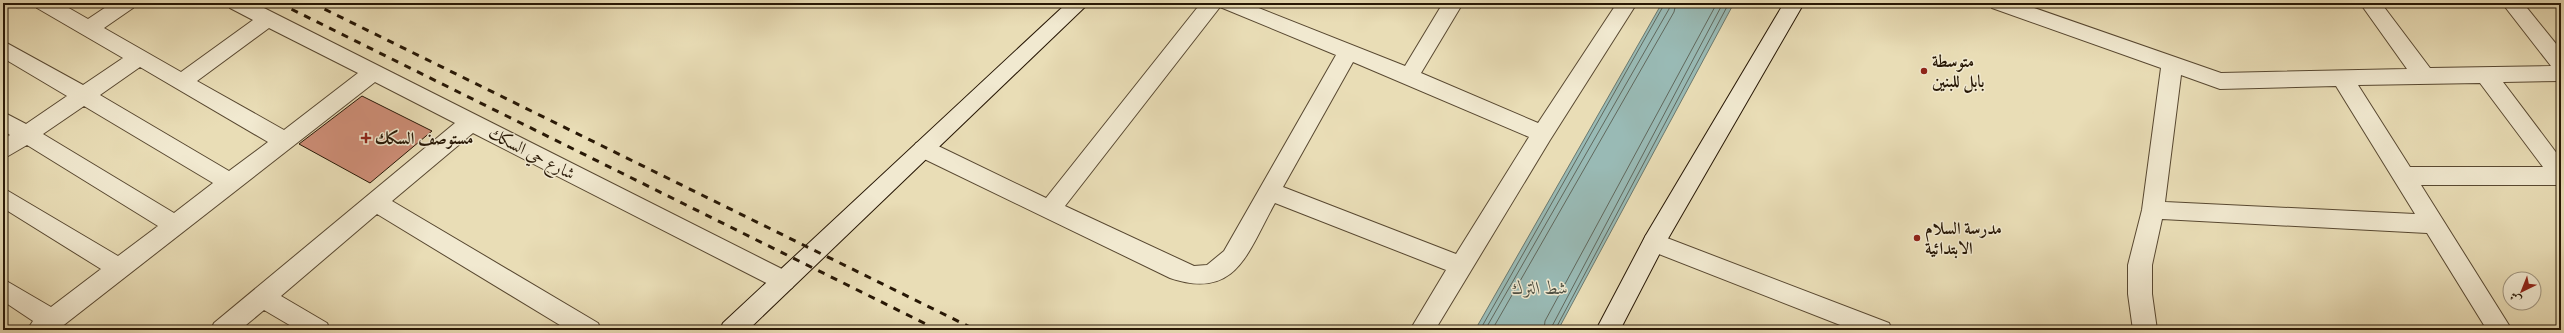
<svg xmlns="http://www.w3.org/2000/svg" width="2564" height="333" viewBox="0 0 2564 333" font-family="'Sorts Mill Goudy',Amiri,serif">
<rect width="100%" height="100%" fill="#e9ddb6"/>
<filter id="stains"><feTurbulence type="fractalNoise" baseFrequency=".005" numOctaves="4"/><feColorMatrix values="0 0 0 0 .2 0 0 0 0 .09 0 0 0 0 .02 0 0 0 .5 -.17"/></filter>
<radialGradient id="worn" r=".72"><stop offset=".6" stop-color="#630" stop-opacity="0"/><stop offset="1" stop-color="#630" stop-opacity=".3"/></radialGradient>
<path fill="#99bab5" stroke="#6b796f" d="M 1662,3 L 1734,3 L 1558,330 L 1475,330 Z"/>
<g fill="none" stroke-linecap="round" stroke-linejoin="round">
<path stroke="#60685d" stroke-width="1" d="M 1480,330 L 1665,3
M 1485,330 L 1669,9 L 1670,3
M 1492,330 L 1674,12 L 1676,3
M 1544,330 L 1545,321 L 1717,3
M 1550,330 L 1723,3
M 1555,330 L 1729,3"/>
</g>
<path fill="#cd8d76" stroke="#271705" d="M 362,96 L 432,131 L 370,183 L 299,144 Z"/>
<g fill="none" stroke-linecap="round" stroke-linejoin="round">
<defs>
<path id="street" d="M 34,3 L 60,3 L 88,19 L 112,3 L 136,3 L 133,8 L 104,28 L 181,72 L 253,20 L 230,8 L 227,3 L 254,3 L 792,274 L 796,281 L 792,288 L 784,291 L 776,288 L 473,133 L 392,201 L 598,323 L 601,330 L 568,330 L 377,214 L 281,296 L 327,323 L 330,330 L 298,330 L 264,310 L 240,330 L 211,330 L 214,323 L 455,123 L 375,82 L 60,328 L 27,330 L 33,321 L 3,301 L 3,279 L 51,307 L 101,269 L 3,208 L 3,188 L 118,256 L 158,226 L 27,145 L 3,159 L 3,140 L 10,135 L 3,130 L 3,112 L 26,124 L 67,96 L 3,58 L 3,41 L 83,85 L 123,58 L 37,8 ZM 269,28 L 358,73 L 284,130 L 197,81 ZM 140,67 L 268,142 L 229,171 L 100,95 ZM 84,106 L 213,183 L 174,213 L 43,134 Z
M 1201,3 L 1246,3 L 1405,66 L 1443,3 L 1463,3 L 1421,73 L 1538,123 L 1617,3 L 1637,3 L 1550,140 L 1435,330 L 1410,330 L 1446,270 L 1275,203 C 1248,251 1237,301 1170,278 L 916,155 L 913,149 L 916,143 L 924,141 L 932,143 L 1046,198 ZM 1220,7 L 1336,55 L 1224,251 L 1207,265 L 1194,266 L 1065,206 ZM 1353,62 L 1529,137 L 1456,254 L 1283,187 Z
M 1989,3 L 2020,3 L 2221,73 L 2407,69 L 2360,3 L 2381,3 L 2430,68 L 2551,66 L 2502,3 L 2523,3 L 2561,50 L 2561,81 L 2503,82 L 2561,159 L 2561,185 L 2421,185 L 2512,330 L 2487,330 L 2427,233 L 2162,219 L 2152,265 L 2152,294 L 2157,330 L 2133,330 L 2128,294 L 2128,265 L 2142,210 L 2161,68 L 1992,8 ZM 2181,75 L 2220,89 L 2336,86 L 2415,214 L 2165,202 ZM 2480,83 L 2543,167 L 2410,167 L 2358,85 Z
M 1654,233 L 1889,323 L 1892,330 L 1853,330 L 1646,249 L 1643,242 L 1646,235 Z"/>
<path id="secondary" d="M 1067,3 L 1089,3 L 748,330 L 720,330 L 723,323 Z
M 1784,3 L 1804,3 L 1662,249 L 1620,330 L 1596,330 L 1646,235 Z"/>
</defs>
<use href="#street" stroke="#584831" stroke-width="2"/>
<use href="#secondary" stroke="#271705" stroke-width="2"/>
<use href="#street" fill="#f1e9d0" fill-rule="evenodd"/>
<use href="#secondary" fill="#f1e9d0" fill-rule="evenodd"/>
<path stroke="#271705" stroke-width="3" stroke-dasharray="7 7" stroke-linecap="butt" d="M 279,3 L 938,330
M 312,3 L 976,330"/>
</g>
<g fill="#8f2418" stroke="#f1e9d0" stroke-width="1.5">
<circle cx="1924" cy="71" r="4"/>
<path d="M364 132h4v4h4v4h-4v4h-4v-4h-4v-4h4z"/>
<circle cx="1917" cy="238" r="4"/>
</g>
<g text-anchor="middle" stroke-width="3" stroke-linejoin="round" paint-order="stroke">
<g font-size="17" font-weight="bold" fill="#271705" stroke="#f1e9d0" text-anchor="start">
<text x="1932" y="67">متوسطة<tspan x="1932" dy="20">بابل للبنين</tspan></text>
<text x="375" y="144">مستوصف السكك</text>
<text x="1925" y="234">مدرسة السلام<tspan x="1925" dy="20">الابتدائية</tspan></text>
</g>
<g font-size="17" fill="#271705" stroke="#f1e9d0">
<text transform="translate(532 153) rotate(27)" y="6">شارع حي السكك</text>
</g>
<g font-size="18" font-style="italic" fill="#4f5043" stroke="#f1e9d0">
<text x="1540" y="294">شط الترك</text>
</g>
</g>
<rect width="2564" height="333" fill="none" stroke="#e9ddb6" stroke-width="16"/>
<rect x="4" y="4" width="2556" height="325" fill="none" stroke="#271705" stroke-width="2"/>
<rect x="8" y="8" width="2548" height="317" fill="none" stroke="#271705"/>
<g transform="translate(2522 291) rotate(223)"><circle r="19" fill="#f1e9d0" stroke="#a0957f"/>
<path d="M0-3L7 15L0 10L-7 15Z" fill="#8f2418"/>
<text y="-6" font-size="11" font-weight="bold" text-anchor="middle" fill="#271705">ش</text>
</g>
<rect width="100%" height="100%" filter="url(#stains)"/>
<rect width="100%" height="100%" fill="url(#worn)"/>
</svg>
